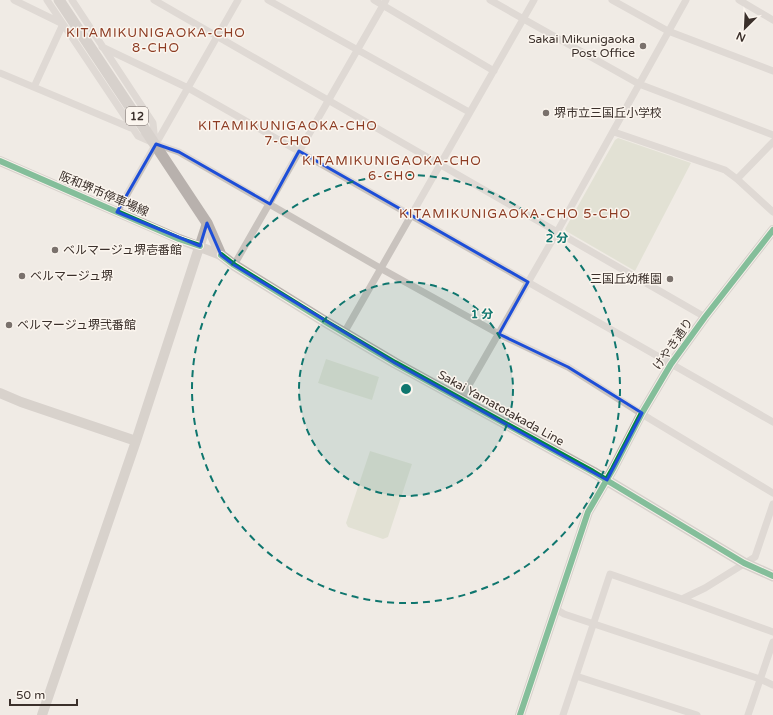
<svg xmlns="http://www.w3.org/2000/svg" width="773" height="715" viewBox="0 0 773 715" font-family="'Varela Round','Noto Sans JP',sans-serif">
<rect width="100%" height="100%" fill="#f0ebe5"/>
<path fill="#d1d6bf" d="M 618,138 L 691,163 L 635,271 L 566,231 L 565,229 L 615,140 Z
M 326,359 L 379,377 L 372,400 L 318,383 Z
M 370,451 L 412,464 L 388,537 L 383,539 L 348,527 L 346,523 Z"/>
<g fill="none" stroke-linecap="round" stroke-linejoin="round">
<path stroke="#c9c3be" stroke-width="7" d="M 14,0 L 63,24 L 34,87
M 47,0 L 138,136 L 156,144 L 179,152 L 380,268 L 499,334 L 568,367 L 650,419 L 773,493
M 72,0 L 153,123 L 155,142
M 154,0 L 705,317
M 268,0 L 469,112
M 374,0 L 494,71
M 490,0 L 639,84 L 773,135
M 612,0 L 668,31 L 773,71
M 739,0 L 773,20
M 102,47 L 188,88 L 773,422
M 0,73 L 131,128
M 614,132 L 725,170 L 737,179 L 773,212
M 737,179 L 773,142
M 117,212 L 238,0
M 234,265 L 386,0
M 344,333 L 534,0
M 461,399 L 557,232 L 686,0
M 682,599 L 773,632
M 556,609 L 564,614 L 760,679 L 773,685
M 576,676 L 697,715
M 563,715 L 610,574 L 682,599 L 705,588 L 755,557 L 773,504
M 748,715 L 773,642"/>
<path stroke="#bab3ae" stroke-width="10" d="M 0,161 L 179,239 L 221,255
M 0,393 L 21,402 L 136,441
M 42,715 L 136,441 L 207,223
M 520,715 L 588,512 L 613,469 L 642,413 L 671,364 L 705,317 L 773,230"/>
<path stroke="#b8b1ad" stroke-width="11" d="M 59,0 L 207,223 L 221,255 L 234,265 L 329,324 L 395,363 L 593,472 L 744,563 L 773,576"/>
<defs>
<path id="cycleway" d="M 0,161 L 179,239 L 200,246
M 221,255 L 234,265 L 329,324 L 395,363 L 593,472 L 744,563 L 773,576
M 520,715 L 588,512 L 613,469 L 642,413 L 671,364 L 705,317 L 773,230"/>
</defs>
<use href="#cycleway" stroke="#fbf5ee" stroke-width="8"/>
<use href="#cycleway" stroke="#00873e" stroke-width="6"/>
</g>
<path d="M0 0H773V715H0ZM 156,144 L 179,152 L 270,204 L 299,151 L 528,282 L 499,334 L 568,367 L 642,413 L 607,480 L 395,363 L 234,265 L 221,255 L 207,223 L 200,246 L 117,212 Z" fill="#f0ebe5" fill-opacity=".55" fill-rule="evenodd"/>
<path fill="none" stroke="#1d4ed8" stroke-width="3" stroke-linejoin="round" d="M 156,144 L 179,152 L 270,204 L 299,151 L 528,282 L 499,334 L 568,367 L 642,413 L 607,480 L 395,363 L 234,265 L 221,255 L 207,223 L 200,246 L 117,212 Z"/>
<circle cx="406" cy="389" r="107" fill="#0f766e" fill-opacity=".12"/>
<g fill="none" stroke="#0f766e" stroke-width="2" stroke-dasharray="7 5">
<circle cx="406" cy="389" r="107"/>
<circle cx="406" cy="389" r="214"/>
</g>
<g fill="#7a716c" stroke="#fbf5ee" stroke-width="1.5">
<circle cx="643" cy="46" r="4"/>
<circle cx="546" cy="113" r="4"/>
<circle cx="55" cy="250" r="4"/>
<circle cx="22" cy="276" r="4"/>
<circle cx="670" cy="279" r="4"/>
<circle cx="9" cy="325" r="4"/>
</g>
<g text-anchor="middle" stroke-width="3" stroke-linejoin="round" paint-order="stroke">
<rect fill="#fbf5ee" stroke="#756b66" stroke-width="1" x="126" y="107" width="22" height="18" rx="3"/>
<g font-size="11" font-weight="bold" fill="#3b302b">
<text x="137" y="120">12</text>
</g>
<g font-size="12" fill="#3b302b" stroke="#fbf5ee" text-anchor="start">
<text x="635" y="43" text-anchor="end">Sakai Mikunigaoka<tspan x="635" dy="14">Post Office</tspan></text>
<text x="554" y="117">堺市立三国丘小学校</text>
<text x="63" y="254">ベルマージュ堺壱番館</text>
<text x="30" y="280">ベルマージュ堺</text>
<text x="662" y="283" text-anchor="end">三国丘幼稚園</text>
<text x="17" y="329">ベルマージュ堺弐番館</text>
</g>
<g font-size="12" fill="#3b302b" stroke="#fbf5ee">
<text transform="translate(104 194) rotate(23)" y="4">阪和堺市停車場線</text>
<text transform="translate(673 344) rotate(-55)" y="4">けやき通り</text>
<text transform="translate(501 408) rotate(29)" y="4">Sakai Yamatotakada Line</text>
</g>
<g font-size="13" letter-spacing="1" fill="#8c3b22" stroke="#fbf5ee">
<text x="156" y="37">KITAMIKUNIGAOKA-CHO<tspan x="156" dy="15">8-CHO</tspan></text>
<text x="288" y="130">KITAMIKUNIGAOKA-CHO<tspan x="288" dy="15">7-CHO</tspan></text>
<text x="392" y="165">KITAMIKUNIGAOKA-CHO<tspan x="392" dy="15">6-CHO</tspan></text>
<text x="515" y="218">KITAMIKUNIGAOKA-CHO 5-CHO</text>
</g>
</g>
<circle cx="406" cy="389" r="6" fill="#0f766e" stroke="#fbf5ee" stroke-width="2"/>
<g font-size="12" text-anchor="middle" font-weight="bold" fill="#0f766e" stroke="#fbf5ee" stroke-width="3" stroke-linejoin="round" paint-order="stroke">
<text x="557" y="242">2 分</text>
<text x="482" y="318">1 分</text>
</g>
<g transform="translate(745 28) rotate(204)" stroke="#fbf5ee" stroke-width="3" paint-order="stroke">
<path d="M0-3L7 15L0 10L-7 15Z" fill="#3b302b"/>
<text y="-6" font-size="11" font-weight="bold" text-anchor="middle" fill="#3b302b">N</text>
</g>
<path d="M10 699v6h67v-6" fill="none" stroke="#3b302b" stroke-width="2"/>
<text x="16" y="699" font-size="12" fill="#3b302b" stroke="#fbf5ee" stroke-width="3" paint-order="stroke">50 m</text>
</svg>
